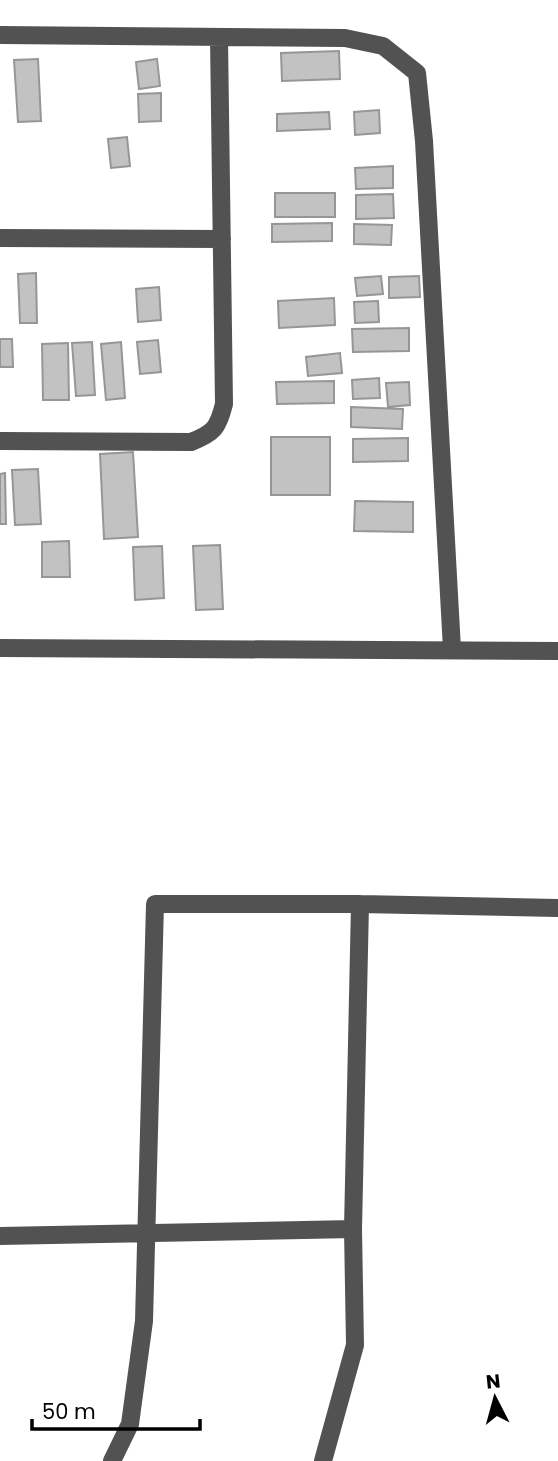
<svg xmlns="http://www.w3.org/2000/svg" width="558" height="1461" viewBox="0 0 558 1461" font-family="Poppins,sans-serif">
<rect width="100%" height="100%" fill="#fff"/>
<path fill="#c2c2c2" stroke="#969696" stroke-width="2" d="M 339,51 L 340,79 L 282,81 L 281,53 Z
M 38,59 L 41,121 L 18,122 L 14,60 Z
M 157,59 L 160,86 L 139,89 L 136,62 Z
M 161,93 L 161,121 L 139,122 L 138,94 Z
M 379,110 L 380,133 L 355,135 L 354,112 Z
M 329,112 L 330,129 L 277,131 L 277,114 Z
M 127,137 L 130,166 L 111,168 L 108,139 Z
M 393,166 L 393,188 L 356,189 L 355,168 Z
M 275,193 L 335,193 L 335,217 L 275,217 Z
M 393,194 L 394,218 L 356,219 L 356,195 Z
M 332,223 L 332,241 L 272,242 L 272,224 Z
M 354,224 L 392,225 L 391,245 L 354,244 Z
M 36,273 L 37,323 L 20,323 L 18,274 Z
M 381,276 L 383,294 L 357,296 L 355,278 Z
M 419,276 L 420,297 L 389,298 L 389,277 Z
M 159,287 L 161,320 L 138,322 L 136,289 Z
M 334,298 L 335,325 L 279,328 L 278,301 Z
M 378,301 L 379,322 L 355,323 L 354,302 Z
M 409,328 L 409,351 L 353,352 L 352,329 Z
M 0,339 L 12,339 L 13,367 L 0,367 Z
M 158,340 L 161,372 L 140,374 L 137,342 Z
M 92,342 L 95,395 L 76,396 L 72,343 Z
M 121,342 L 125,398 L 106,400 L 101,344 Z
M 68,343 L 69,400 L 43,400 L 42,344 Z
M 340,353 L 342,373 L 308,376 L 306,357 Z
M 379,378 L 380,398 L 353,399 L 352,380 Z
M 334,381 L 334,403 L 277,404 L 276,382 Z
M 409,382 L 410,405 L 388,407 L 386,383 Z
M 351,407 L 403,409 L 402,429 L 351,427 Z
M 271,437 L 330,437 L 330,495 L 271,495 Z
M 408,438 L 408,461 L 353,462 L 353,439 Z
M 133,452 L 138,537 L 104,539 L 100,454 Z
M 38,469 L 41,524 L 15,525 L 12,470 Z
M 5,473 L 6,524 L 0,524 L 0,474 Z
M 355,501 L 413,502 L 413,532 L 354,531 Z
M 69,541 L 70,577 L 42,577 L 42,542 Z
M 220,545 L 223,609 L 196,610 L 193,546 Z
M 162,546 L 164,598 L 135,600 L 133,547 Z"/>
<g fill="none" stroke-linecap="round" stroke-linejoin="round">
<path stroke="#525252" stroke-width="18" d="M 0,35 L 345,38 L 383,46 L 417,73 L 424,141 L 452,649
M 0,238 L 222,239
M 0,441 L 191,442 C 214,433 218,428 224,404 L 219,38
M 0,648 L 558,651
M 0,1236 L 353,1229
M 112,1461 L 130,1424 L 144,1321 L 155,904 L 360,904 L 558,908
M 323,1461 L 355,1345 L 353,1229 L 360,904"/>
</g>
<g transform="translate(495 1398) rotate(354)" stroke="#ffffff" stroke-width="5" paint-order="stroke">
<path d="M0-5L12 26L0 18L-12 26Z" fill="#000000"/>
<text y="-10" font-size="19" font-weight="bold" text-anchor="middle" fill="#000000">N</text>
</g>
<path d="M32 1419v10h168v-10" fill="none" stroke="#000000" stroke-width="3.5"/>
<text x="42" y="1419" font-size="21" fill="#000000" stroke="#ffffff" stroke-width="5" paint-order="stroke">50 m</text>
</svg>
